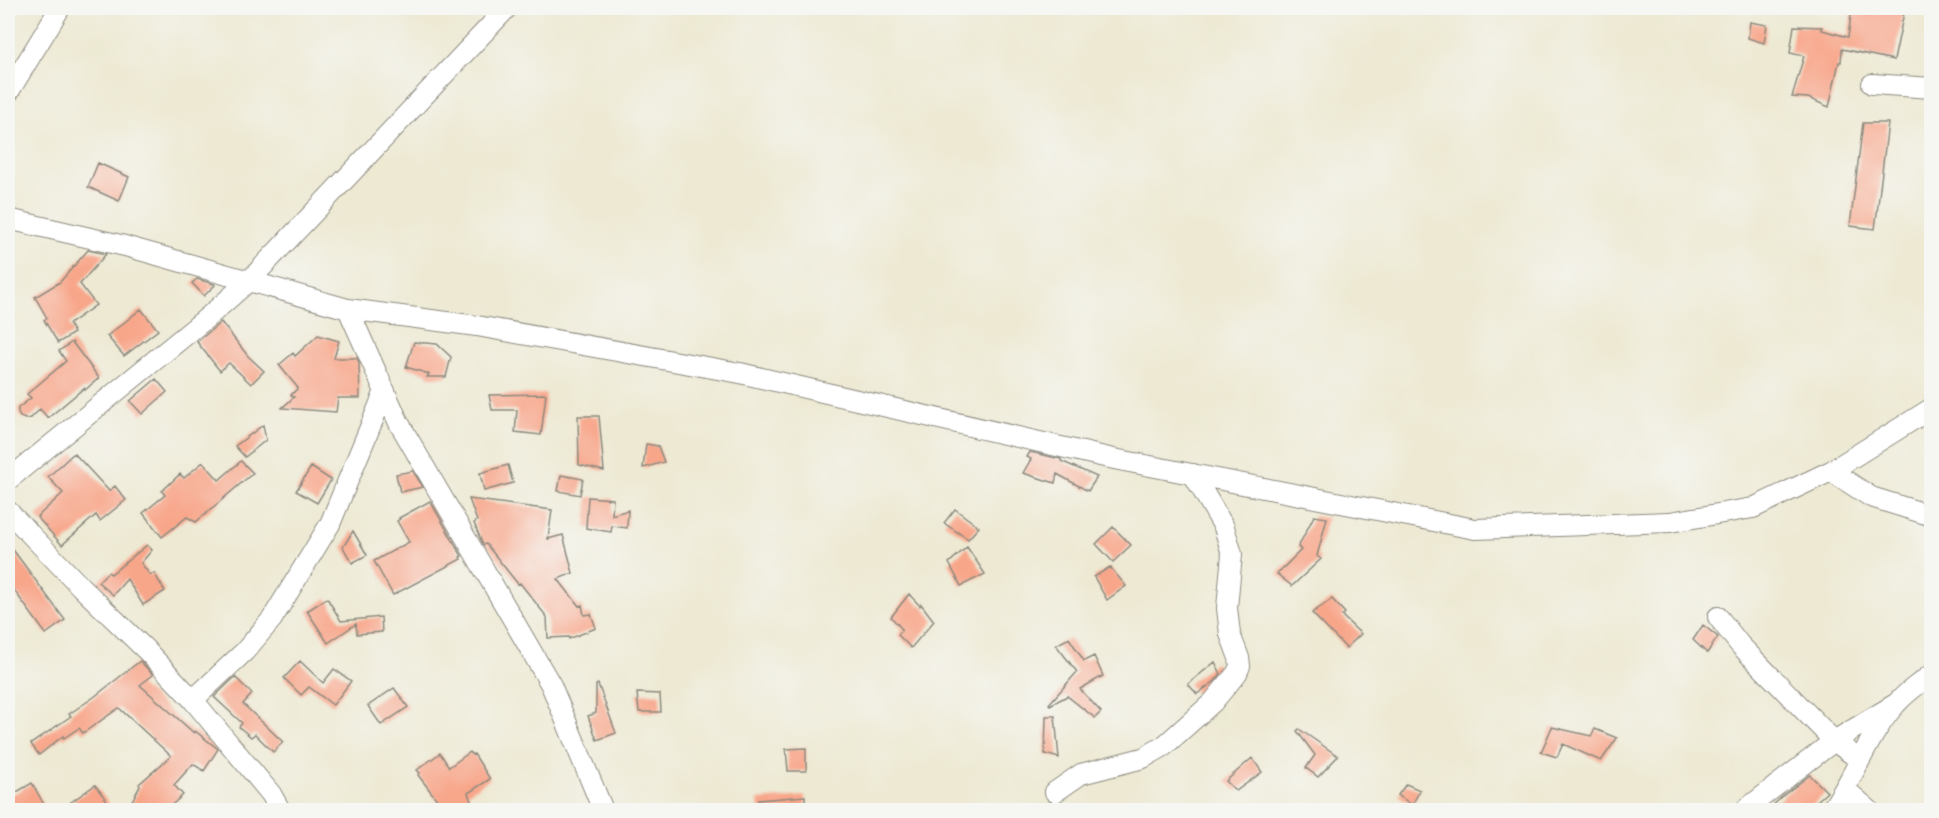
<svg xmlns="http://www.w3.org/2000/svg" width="1939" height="818" viewBox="0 0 1939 818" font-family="'Libre Caslon Text',serif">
<rect width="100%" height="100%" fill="#f6f6f2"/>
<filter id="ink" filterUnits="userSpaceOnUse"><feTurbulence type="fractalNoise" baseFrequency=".0167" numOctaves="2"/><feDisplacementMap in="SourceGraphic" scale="12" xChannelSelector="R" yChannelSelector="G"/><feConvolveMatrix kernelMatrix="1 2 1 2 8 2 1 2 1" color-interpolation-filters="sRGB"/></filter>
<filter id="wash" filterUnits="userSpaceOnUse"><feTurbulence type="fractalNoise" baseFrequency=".008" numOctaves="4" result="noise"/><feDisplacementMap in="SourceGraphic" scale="24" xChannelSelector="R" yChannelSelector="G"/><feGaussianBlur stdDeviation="1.35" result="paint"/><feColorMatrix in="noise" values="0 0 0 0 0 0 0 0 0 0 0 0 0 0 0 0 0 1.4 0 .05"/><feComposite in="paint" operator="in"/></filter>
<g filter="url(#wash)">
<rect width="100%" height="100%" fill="#ede9d3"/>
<g id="blocks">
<path fill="#f8a68a" d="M 1852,8 L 1905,8 L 1894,60 L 1842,49 L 1841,62 L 1839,62 L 1829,107 L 1808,98 L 1792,97 L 1804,56 L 1790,53 L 1794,26 L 1822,27 L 1822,30 L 1848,37 Z
M 1750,22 L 1767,25 L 1764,43 L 1748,38 Z
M 1863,123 L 1888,123 L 1875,229 L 1850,226 Z
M 98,163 L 129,177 L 119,201 L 88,187 Z
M 88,250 L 106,254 L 80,284 L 96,305 L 69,324 L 74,333 L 58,343 L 44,320 L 47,318 L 35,297 L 60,282 Z
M 197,279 L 214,284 L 215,285 L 204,296 L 192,283 Z
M 141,309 L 158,330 L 124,356 L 107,336 Z
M 221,322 L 248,356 L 264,371 L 251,384 L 229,363 L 220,371 L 197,342 Z
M 318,335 L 339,341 L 334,358 L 357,358 L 359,363 L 360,398 L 338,398 L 336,412 L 282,408 L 294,397 L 291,395 L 298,388 L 279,365 L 293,353 L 295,356 Z
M 72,342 L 99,378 L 85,390 L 84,388 L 48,418 L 40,409 L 31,418 L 25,419 L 20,417 L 18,413 L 18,408 L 31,398 L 27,394 L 66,361 L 59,351 Z
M 414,342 L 437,344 L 451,357 L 446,377 L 427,377 L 429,374 L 406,367 Z
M 156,379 L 167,392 L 142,414 L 130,401 Z
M 546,394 L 541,435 L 515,432 L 517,410 L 492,410 L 489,395 Z
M 578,416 L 599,416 L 604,471 L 579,465 Z
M 263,425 L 266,440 L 245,457 L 235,446 Z
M 646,444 L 658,446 L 664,462 L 643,468 Z
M 1030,452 L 1061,459 L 1061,461 L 1097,477 L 1088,491 L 1057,474 L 1055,483 L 1023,473 L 1031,459 L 1027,457 Z
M 74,453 L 109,491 L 115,486 L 126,500 L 100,521 L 96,515 L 62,545 L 37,517 L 63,493 L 48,477 Z
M 241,461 L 253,473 L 196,522 L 187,517 L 162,537 L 143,513 L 165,495 L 162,491 L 180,474 L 184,478 L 203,462 L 219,480 Z
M 508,465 L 513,483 L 484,491 L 480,473 Z
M 311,467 L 331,480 L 317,503 L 296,491 Z
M 413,471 L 423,487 L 400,492 L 396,474 Z
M 561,475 L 583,479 L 580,495 L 558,491 Z
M 588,497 L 613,499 L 612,515 L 628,510 L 627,528 L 612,526 L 611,532 L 586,528 Z
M 469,499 L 552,510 L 548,539 L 563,535 L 573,573 L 558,579 L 579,606 L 582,605 L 584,615 L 591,614 L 596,628 L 569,639 L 569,637 L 548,638 L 547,617 L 520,583 L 518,584 L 486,544 L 483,545 L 474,523 L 477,521 Z
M 430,501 L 462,556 L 460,557 L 461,559 L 393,595 L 374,561 L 409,542 L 397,521 L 400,519 L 399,518 Z
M 955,509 L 979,527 L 968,539 L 944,523 Z
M 1314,516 L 1327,518 L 1317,556 L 1321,559 L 1292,586 L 1277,574 L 1301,550 L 1298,547 Z
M 1113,527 L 1131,545 L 1113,562 L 1096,544 Z
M 353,531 L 367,555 L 352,563 L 343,547 Z
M 8,543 L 65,620 L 46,634 L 8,582 Z
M 147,545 L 152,550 L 141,563 L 150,575 L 154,573 L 165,591 L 143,605 L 127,579 L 113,595 L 98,582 L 108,572 L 111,574 Z
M 967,547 L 985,574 L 961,586 L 949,563 Z
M 1110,567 L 1126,586 L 1107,600 L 1094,577 Z
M 909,594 L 920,606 L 921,604 L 934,621 L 911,648 L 898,635 L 902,629 L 891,617 Z
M 327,598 L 341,621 L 381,617 L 382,632 L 357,634 L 356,624 L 328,643 L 307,611 Z
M 1332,599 L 1345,613 L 1342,616 L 1361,634 L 1346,648 L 1312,613 Z
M 1703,625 L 1718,637 L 1707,653 L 1693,640 Z
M 1069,638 L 1084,661 L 1094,656 L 1103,676 L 1080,689 L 1101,712 L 1095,718 L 1067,696 L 1050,705 L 1049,704 L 1077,672 L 1056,645 Z
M 140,661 L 153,675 L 140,685 L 194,733 L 195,731 L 218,749 L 204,771 L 193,764 L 174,785 L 183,795 L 166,810 L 127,810 L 140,786 L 139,784 L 171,756 L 119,708 L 83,733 L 79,728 L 64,738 L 63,736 L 39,755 L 31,744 L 71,716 L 69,714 L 94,697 Z
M 300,661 L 323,683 L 334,669 L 351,681 L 333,705 L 309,687 L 301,695 L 284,678 Z
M 1215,662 L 1221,674 L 1215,681 L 1197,694 L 1188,684 Z
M 235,677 L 252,694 L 243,704 L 283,742 L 273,752 L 255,734 L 251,737 L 239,727 L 242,723 L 214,697 Z
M 598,684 L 616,733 L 597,740 L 588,716 L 596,713 L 596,685 Z
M 394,688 L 408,707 L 381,725 L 368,706 Z
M 637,693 L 660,694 L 661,712 L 639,712 Z
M 1046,716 L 1055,716 L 1059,758 L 1045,754 Z
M 1552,727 L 1591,736 L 1595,729 L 1617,738 L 1601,761 L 1563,744 L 1557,757 L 1541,752 Z
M 1299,729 L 1338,756 L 1318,777 L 1306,768 L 1315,755 L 1297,731 Z
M 806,748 L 806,771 L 788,771 L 786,749 Z
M 470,752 L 472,755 L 474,754 L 490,779 L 468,793 L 471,801 L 459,810 L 445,810 L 418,775 L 420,773 L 417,770 L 440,753 L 449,767 Z
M 1252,758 L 1262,772 L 1236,791 L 1226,781 Z
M 1810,775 L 1827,792 L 1807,810 L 1768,810 L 1785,794 Z
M 32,783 L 47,810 L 13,810 L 8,797 Z
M 1406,784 L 1420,790 L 1412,805 L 1398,795 Z
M 95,785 L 114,810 L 60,810 Z
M 805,796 L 806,810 L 759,810 L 758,800 Z"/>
</g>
</g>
<g filter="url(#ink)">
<use href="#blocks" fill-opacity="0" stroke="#8c8a7f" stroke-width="1.5"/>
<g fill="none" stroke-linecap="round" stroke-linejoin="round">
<defs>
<path id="minor" d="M 1872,84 L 1932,88
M 8,93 L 60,8
M 8,219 L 125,246 L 348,309 L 477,326 L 740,373 L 1109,458 L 1475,529 L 1670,522 L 1753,508 L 1831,471 L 1932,408
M 348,309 L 399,423 L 551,685 L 603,810
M 1831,471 L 1871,497 L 1932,516
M 8,480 L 209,316 L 250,280 L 507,8
M 8,511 L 81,587 L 146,650 L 193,700 L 271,794 L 280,810
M 1718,617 L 1740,645 L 1834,741 L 1860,760
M 193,700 L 245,651 L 272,619 L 330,524 L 385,391
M 1846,790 L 1869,810
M 1055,792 L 1081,774 L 1143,758 L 1164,746 L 1213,702 L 1237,673 L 1240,666 L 1239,658 L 1230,634 L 1227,608 L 1232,554 L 1224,527 L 1193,474
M 1745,810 L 1834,741 L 1897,703
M 1831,810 C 1855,777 1868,735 1896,704 C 1906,692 1920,683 1932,674"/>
</defs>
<use href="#minor" stroke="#8c8a7f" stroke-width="22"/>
<use href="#minor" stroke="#fff" stroke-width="20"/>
</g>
</g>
<rect width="1939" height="818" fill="none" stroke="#f6f6f2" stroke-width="30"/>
</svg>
